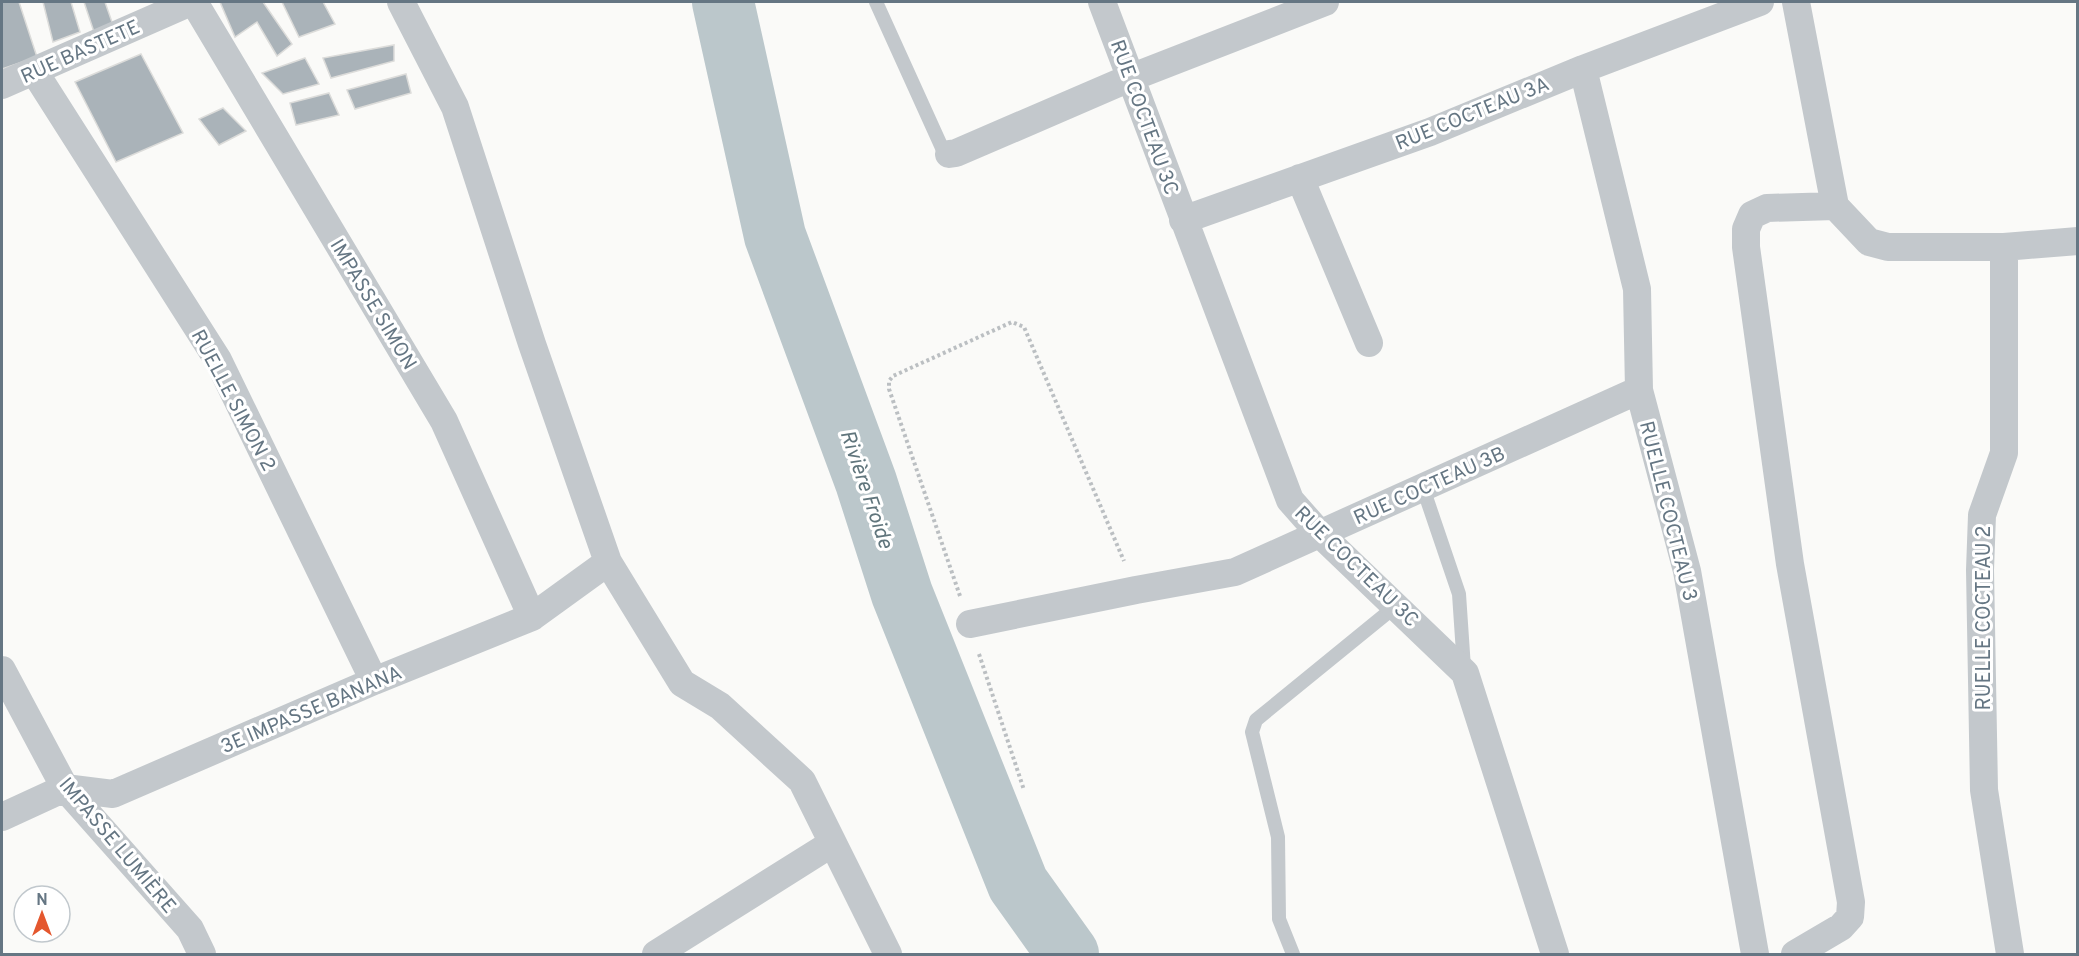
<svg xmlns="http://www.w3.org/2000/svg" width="2079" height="956" viewBox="0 0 2079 956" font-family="Overpass,sans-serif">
<rect width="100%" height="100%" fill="#fafaf8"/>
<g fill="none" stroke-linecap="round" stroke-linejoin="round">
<path stroke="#bbc7cb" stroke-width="62" d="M 723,2 L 775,236 L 866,482 L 902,594 L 1018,884 L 1068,954"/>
</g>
<path fill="#aab3b9" stroke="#dcdcda" stroke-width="1.5" d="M 2,2 L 19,2 L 37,57 L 2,69 Z
M 43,2 L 71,2 L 80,32 L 53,42 Z
M 84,2 L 105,2 L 113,25 L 94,32 Z
M 220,2 L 263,2 L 292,44 L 277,56 L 257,22 L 235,37 Z
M 282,2 L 323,2 L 335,24 L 299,37 Z
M 394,45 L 394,61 L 331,78 L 323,58 Z
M 141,54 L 183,133 L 116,162 L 75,82 Z
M 305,58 L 319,84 L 283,94 L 262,73 Z
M 406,74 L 411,93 L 355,109 L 347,90 Z
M 329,93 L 339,115 L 296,125 L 290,103 Z
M 223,108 L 246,131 L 219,145 L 199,119 Z"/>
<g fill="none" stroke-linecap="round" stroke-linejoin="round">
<path stroke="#bbbfc2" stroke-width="4" stroke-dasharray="3 3" stroke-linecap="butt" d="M 960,596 L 889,389 L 889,381 L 893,376 L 1012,322 L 1024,327 L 1124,561
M 979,654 L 1024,790"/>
<path stroke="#c3c8cc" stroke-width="14" d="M 876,2 L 943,150 L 949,154
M 1423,488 L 1459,594 L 1464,668
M 1293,954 L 1279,919 L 1278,837 L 1252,732 L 1256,720 L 1397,605"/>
<path stroke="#c3c8cc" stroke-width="28" d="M 194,2 L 444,421 L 532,617
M 401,2 L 455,107 L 532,344 L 608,562 L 682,683 L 720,706 L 802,781 L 888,954
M 1102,2 L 1290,500 L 1320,534 L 1465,673 L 1555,954
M 1796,2 L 1835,206
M 1583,69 L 1637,289 L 1639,390 L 1687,571 L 1755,954
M 34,71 L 218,360 L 374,681
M 2,85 L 191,2
M 949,154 L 956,153 L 1130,78 L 1325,2
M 1300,178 L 1369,343
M 1183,220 L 1430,132 L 1583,69 L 1760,2
M 2004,247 L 2004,453 L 1982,515 L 1980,570 L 1984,790 L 2010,954
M 970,624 L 1136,590 L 1235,572 L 1639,390
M 2,670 L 65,788 L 190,929 L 202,954
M 2,817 L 65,788 L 113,794 L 374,681 L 532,617 L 608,562
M 656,954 L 831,844
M 1795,954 L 1841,927 L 1850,917 L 1851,902 L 1790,564 L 1746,247 L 1746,229 L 1752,215 L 1767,208 L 1835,206 L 1869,242 L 1888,247 L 2004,247 L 2078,241"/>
</g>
<g text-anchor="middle" stroke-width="6" stroke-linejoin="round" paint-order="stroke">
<g font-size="20" fill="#657683" stroke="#fff">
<text transform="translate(80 51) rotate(-24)" y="7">RUE BASTETE</text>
<text transform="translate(1472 113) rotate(-22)" y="7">RUE COCTEAU 3A</text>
<text transform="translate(1145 117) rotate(70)" y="7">RUE COCTEAU 3C</text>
<text transform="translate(374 304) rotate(59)" y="7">IMPASSE SIMON</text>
<text transform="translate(234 400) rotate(62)" y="7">RUELLE SIMON 2</text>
<text transform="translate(1429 485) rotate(-24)" y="7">RUE COCTEAU 3B</text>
<text transform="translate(1669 511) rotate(76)" y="7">RUELLE COCTEAU 3</text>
<text transform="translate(1357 566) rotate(44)" y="7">RUE COCTEAU 3C</text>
<text transform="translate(1983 618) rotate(-90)" y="7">RUELLE COCTEAU 2</text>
<text transform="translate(311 709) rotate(-23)" y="7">3E IMPASSE BANANA</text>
<text transform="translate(118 845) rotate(50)" y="7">IMPASSE LUMIÈRE</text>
</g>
<g font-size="21" font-style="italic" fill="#60757c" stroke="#fff">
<text transform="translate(867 489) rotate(71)" y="7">Rivière Froide</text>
</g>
</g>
<rect width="2079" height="956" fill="none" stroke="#657683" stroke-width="6"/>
<g transform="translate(42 914)"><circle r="28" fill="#ffffff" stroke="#c1c8cd" stroke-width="1.5"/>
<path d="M0-4.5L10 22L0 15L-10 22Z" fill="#e4572e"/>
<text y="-9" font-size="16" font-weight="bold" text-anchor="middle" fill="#657683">N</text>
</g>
</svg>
